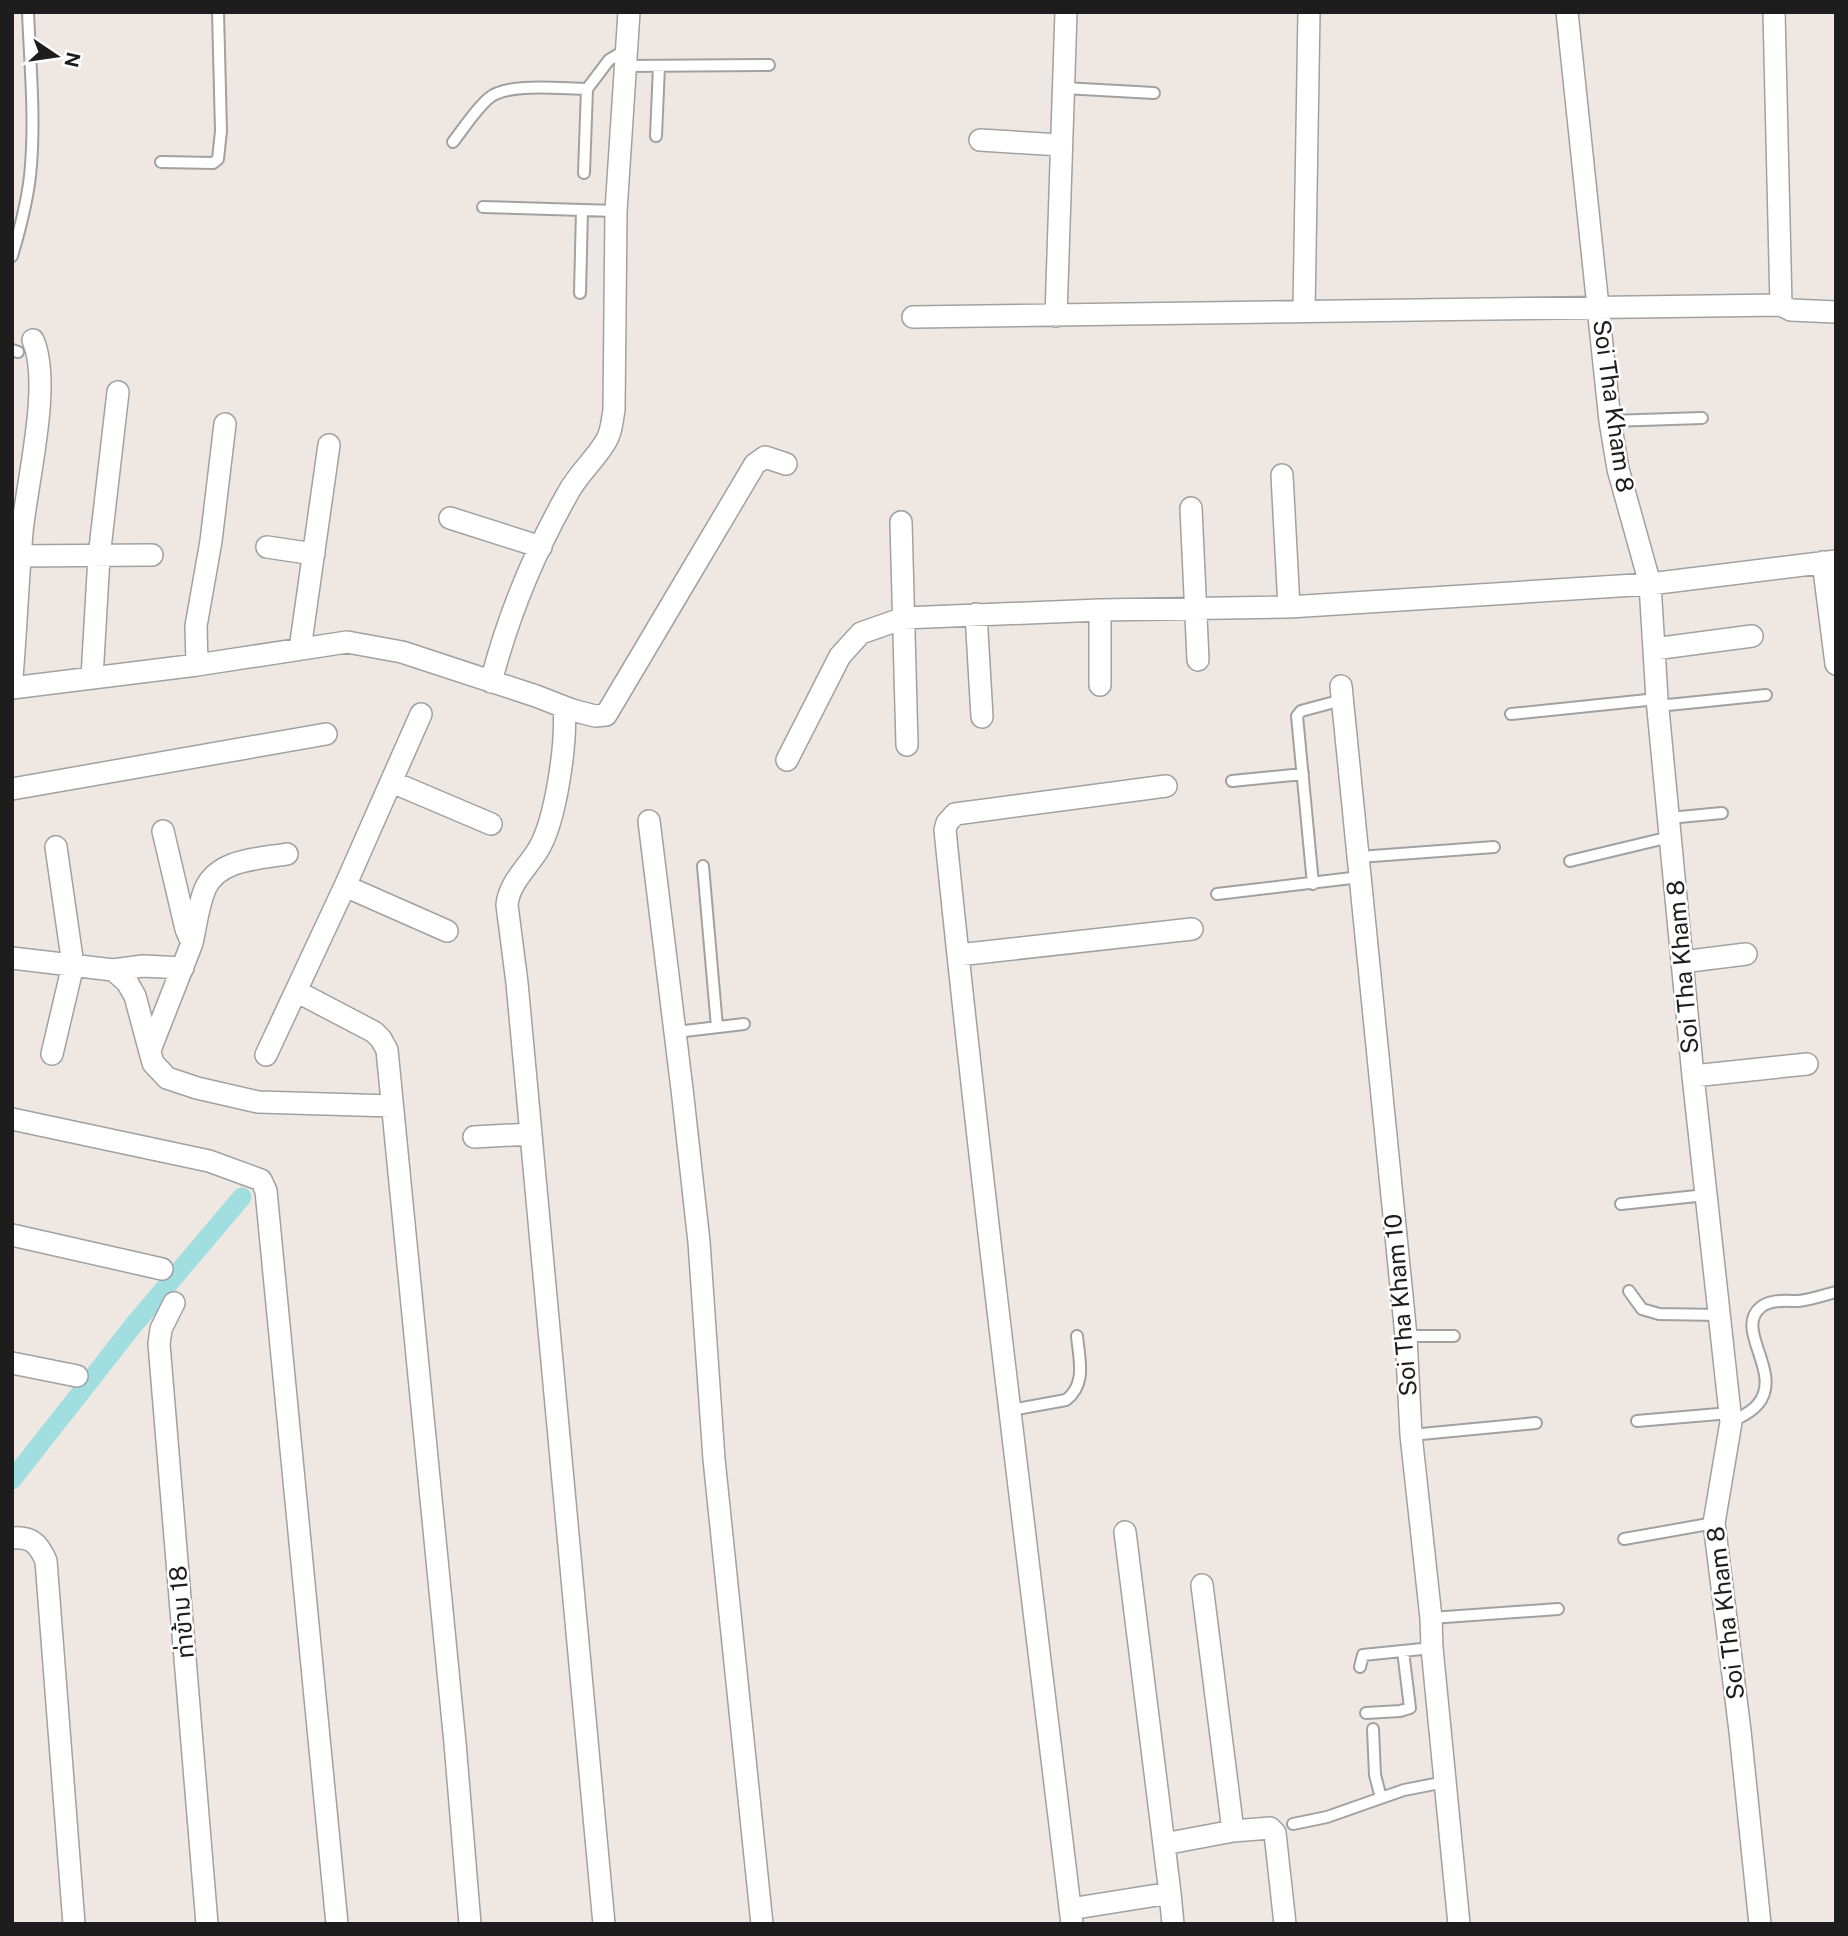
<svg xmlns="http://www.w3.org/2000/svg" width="1848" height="1936" viewBox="0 0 1848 1936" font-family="'Public Sans','Noto Sans Thai',sans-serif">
<rect width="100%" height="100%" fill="#efe8e2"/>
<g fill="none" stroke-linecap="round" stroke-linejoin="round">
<path stroke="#a0dedf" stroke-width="19" d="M 12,1480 L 132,1327 L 242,1197"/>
<defs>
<path id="service" d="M 625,66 L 769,65
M 1064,88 L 1154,93
M 656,136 L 659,66
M 453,142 C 464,128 475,110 489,98 C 508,82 562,89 587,89
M 161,162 L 213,163 L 218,159 L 221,131 L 218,12
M 584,173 L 587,89 L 609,60 L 627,49
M 483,207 L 616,211
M 12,256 C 21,226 29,196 31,165 C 35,114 30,63 28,12
M 580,293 L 582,210
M 12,350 L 18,352
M 1610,421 L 1702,418
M 1658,706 L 1766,695
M 1511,714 L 1657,699
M 1232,781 L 1303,774
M 1669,818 L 1722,813
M 1359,857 L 1494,847
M 1570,861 L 1670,837
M 703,866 L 717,1027
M 1313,884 L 1297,716 L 1301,711 L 1342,700
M 1217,894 L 1360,877
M 676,1032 L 744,1024
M 1621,1204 L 1706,1195
M 1629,1291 L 1642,1309 L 1659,1314 L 1720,1315
M 1406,1336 L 1454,1336
M 1011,1410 L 1066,1400 C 1087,1384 1079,1359 1077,1336
M 1637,1421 L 1730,1413
M 1731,1422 C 1740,1417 1751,1413 1758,1404 C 1784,1373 1733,1329 1761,1307 C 1771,1299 1787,1301 1798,1301 C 1811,1300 1824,1295 1836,1292
M 1411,1435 L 1536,1423
M 1624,1539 L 1714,1523
M 1431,1618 L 1558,1609
M 1360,1667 L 1363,1655 L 1432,1648
M 1366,1713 L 1400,1711 L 1410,1708 L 1403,1651
M 1373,1729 L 1375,1775 L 1381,1798 L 1404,1790 L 1445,1782
M 1293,1824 L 1327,1817 L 1381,1798"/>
<path id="minor" d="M 1567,12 L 1610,421 L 1618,469 L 1650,584 L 1657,699 L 1693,1076 L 1731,1422 L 1714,1523 L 1740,1731 L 1760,1924
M 1774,12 L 1781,305
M 980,140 L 1060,145
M 1304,311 L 1309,12
M 1056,316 L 1066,12
M 913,317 L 1781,305 L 1791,310 L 1836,312
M 1282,475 L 1289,607
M 1191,508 L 1198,660
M 450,518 L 541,547
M 901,522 L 907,745
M 267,547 L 314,554
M 12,556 L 152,555
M 1823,562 L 1836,664
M 976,614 L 982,717
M 300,649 L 329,445
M 1654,649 L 1752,636
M 197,665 L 196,626 L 211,541 L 225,424
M 12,677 C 16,629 18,580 22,532 C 27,481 52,384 33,340
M 92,677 L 99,557 L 118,392
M 491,682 C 508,616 534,553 568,493 C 578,474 595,460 606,441 C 612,432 612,420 614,410 L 616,211 L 629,12
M 1100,685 L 1100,610
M 1341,686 L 1406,1336 L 1411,1435 L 1431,1618 L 1432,1648 L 1459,1924
M 12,688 L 197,665 L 347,642 L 402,652 L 536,696 L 572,710 L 595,716 L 606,715 C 655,631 706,548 755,464 L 765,457 L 786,464
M 564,707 C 567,742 556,821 538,850 C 527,868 509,883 507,905 L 517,983 L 604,1924
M 787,760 L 840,656 L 861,633 L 904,618 L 1100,610 L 1289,607 L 1650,584 L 1836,561
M 392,782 L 491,824
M 12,789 L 326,734
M 649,821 L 682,1089 L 699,1242 L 714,1459 L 762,1924
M 345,886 L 447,931
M 192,943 C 196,925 198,906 205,889 C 218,859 258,859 287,854
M 958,955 L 1192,929
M 12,958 L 113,970 L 143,966 L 183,968
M 1682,962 L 1746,954
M 113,970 L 127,982 L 135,996 L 153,1063 L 167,1078 L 197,1088 L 258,1102 L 392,1106
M 296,991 L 374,1032 L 381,1039 L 387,1050 L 455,1743 L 470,1924
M 150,1050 L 192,943 L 186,929 L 163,831
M 52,1054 L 73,965 L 56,847
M 266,1055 L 345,886 L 421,714
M 1693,1076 L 1807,1064
M 12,1119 L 209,1161 L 261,1180 L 266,1191 L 337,1924
M 474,1137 L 530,1134
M 12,1235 L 162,1269
M 174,1303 L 161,1329 L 159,1344 L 207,1924
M 12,1363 L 77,1376
M 12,1538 C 31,1536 39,1544 46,1561 L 74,1924
M 1233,1831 L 1270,1828 L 1275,1833 L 1285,1924
M 1164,1844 L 1233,1831 L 1202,1585
M 1170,1893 L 1173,1924
M 1070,1909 L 1170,1893 L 1125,1532
M 1072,1924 C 1028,1559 982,1195 945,830 L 947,823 L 955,814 L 1166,786"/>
</defs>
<use href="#service" stroke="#a1a1a1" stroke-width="14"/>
<use href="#minor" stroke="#a1a1a1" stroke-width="24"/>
<use href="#service" stroke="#fff" stroke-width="10"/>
<use href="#minor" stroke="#fff" stroke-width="21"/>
</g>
<g text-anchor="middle" stroke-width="5" stroke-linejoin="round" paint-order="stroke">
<g font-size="24" fill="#1d1d1d" stroke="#fff">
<text transform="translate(1613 406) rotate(82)" y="8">Soi Tha Kham 8</text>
<text transform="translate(1683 967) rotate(-95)" y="8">Soi Tha Kham 8</text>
<text transform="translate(1401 1305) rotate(-95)" y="8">Soi Tha Kham 10</text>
<text transform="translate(182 1612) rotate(-95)" y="8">ท่าข้าม 18</text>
<text transform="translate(1726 1613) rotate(-97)" y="8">Soi Tha Kham 8</text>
</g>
</g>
<rect width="1848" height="1936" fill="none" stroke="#1d1d1d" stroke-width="28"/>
<g transform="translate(56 56) rotate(103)" stroke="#ffffff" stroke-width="5" paint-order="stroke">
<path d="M0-5L12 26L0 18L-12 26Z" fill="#1d1d1d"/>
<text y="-10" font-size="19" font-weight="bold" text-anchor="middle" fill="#1d1d1d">N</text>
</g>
</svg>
